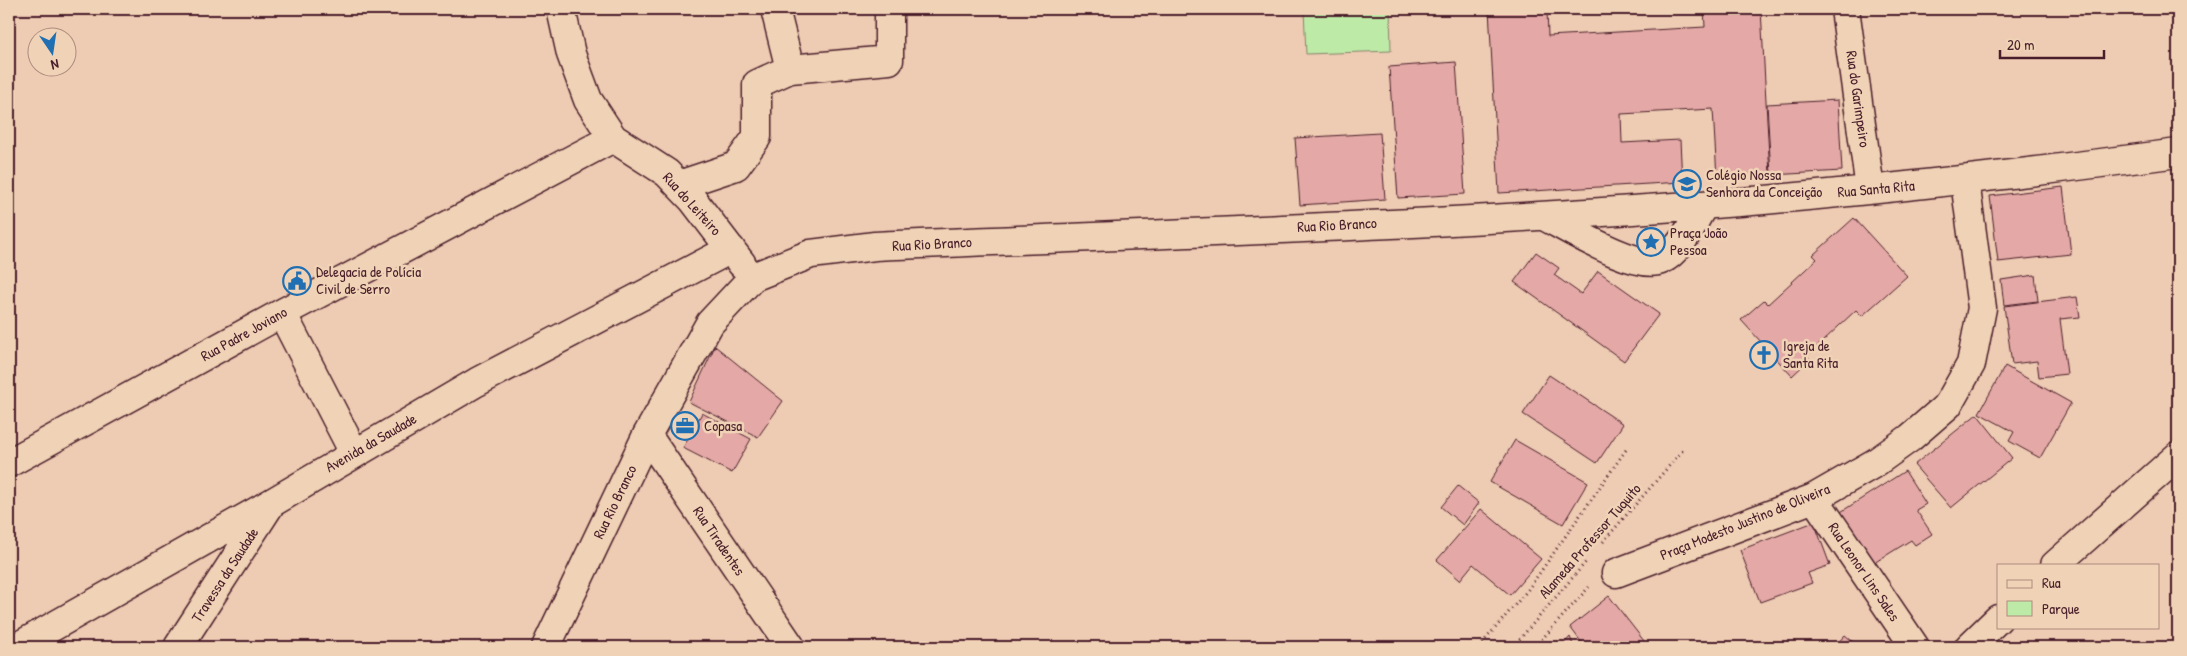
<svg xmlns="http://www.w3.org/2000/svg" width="2187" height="656" viewBox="0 0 2187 656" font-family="'Patrick Hand',sans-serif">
<rect width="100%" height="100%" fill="#eecbb3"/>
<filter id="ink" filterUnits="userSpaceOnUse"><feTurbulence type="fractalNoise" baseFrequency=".02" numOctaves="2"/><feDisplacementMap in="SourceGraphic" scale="10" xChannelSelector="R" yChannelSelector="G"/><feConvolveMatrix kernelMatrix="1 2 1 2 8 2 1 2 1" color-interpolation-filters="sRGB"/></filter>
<g filter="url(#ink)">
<path fill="#beeaa7" stroke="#848469" d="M 1304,9 L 1390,9 L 1391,51 L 1306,54 Z"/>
<path fill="#e4a9a6" stroke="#4a1f2b" d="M 1489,9 L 1547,9 L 1548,36 L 1705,27 L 1704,9 L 1761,9 L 1770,175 L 1717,178 L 1713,109 L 1621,114 L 1622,143 L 1680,140 L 1682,182 L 1499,193 Z
M 1456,62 L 1465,194 L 1398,198 L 1389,67 Z
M 1838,100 L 1842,171 L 1771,175 L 1767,104 Z
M 1380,133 L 1385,199 L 1300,205 L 1295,138 Z
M 2063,187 L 2071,254 L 1998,262 L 1990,196 Z
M 1854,218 L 1907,276 L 1862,316 L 1856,310 L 1807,356 L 1810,359 L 1792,376 L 1741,320 L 1764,300 L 1768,304 L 1817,259 L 1813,255 Z
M 1536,252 L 1559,268 L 1554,275 L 1581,294 L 1598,271 L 1659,314 L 1624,361 L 1514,282 Z
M 2035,275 L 2038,301 L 2004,305 L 2001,280 Z
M 2077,297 L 2080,317 L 2060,319 L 2067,374 L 2039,377 L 2037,361 L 2012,364 L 2004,306 Z
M 715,346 L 783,401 L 758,437 L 689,402 Z
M 2005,366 L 2071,403 L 2040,458 L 2009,441 L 2014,432 L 1979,413 Z
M 1549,375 L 1623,424 L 1597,463 L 1523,414 Z
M 702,413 L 751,439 L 732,473 L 683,448 Z
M 1977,414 L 2012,458 L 1951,508 L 1914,465 Z
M 1515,440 L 1588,482 L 1563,524 L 1490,482 Z
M 1905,471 L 1926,504 L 1916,510 L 1932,534 L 1915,545 L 1911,540 L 1869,566 L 1836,515 Z
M 1458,486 L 1479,503 L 1463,525 L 1441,507 Z
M 1481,509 L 1541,559 L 1510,595 L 1473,564 L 1460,580 L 1437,560 Z
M 1814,522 L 1830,565 L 1808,573 L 1812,583 L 1760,602 L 1740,550 Z
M 1609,596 L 1644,641 L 1637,647 L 1585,647 L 1570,627 Z
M 1845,635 L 1859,647 L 1834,647 Z
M 1570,637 L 1574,647 L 1561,647 Z"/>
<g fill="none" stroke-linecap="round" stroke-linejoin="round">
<defs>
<path id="minor" d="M 561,9 L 571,54 L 588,100 L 613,138 L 667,173 L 693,200 L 742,264
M 775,9 L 790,69
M 1845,9 L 1870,189
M 679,185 L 736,166 L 757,137 L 757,84 L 790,69 L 889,60 L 889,9
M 1544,216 C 1569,229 1636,271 1661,260 C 1680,252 1693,222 1704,205
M 282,313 L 354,453
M 647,435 L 791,647
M 9,463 L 282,313 L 613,138
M 1814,498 L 1915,647
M 2055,565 L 2178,456
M 1616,573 L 1814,498 L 1875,463 L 1910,438 L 1948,405 L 1971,364 L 1982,308 L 1965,181
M 17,647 L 273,502 L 477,382 L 731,249
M 178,647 L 270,505
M 546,647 L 647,435 L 710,323 L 753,277 L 811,254 L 875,246 C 1151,234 1427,226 1702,205 C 1861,193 2020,174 2178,153
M 1969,647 L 1998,619"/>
</defs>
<use href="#minor" stroke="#4a1f2b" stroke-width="31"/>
<path stroke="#4a1f2b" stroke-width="3" stroke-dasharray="1 4" stroke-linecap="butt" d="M 1603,542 L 1683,450
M 1479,647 L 1527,591 L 1628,447
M 1513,647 L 1586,562
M 1535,647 L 1589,587"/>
<use href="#minor" stroke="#f0d3b6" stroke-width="28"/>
</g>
</g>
<defs>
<symbol id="school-ring" viewBox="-11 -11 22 22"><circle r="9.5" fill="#f0d3b6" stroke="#1f6fb2" stroke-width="1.5"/><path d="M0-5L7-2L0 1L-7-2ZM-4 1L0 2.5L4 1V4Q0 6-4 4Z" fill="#1f6fb2"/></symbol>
<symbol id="sight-ring" viewBox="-11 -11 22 22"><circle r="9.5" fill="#f0d3b6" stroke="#1f6fb2" stroke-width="1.5"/><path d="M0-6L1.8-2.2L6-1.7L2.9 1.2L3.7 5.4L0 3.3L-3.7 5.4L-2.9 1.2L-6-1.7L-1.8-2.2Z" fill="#1f6fb2"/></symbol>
<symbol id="civic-ring" viewBox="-11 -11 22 22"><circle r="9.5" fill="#f0d3b6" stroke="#1f6fb2" stroke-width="1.5"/><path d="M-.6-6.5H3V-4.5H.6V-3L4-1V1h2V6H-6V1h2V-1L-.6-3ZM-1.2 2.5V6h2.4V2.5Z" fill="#1f6fb2"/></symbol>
<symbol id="church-ring" viewBox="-11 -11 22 22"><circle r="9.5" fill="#f0d3b6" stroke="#1f6fb2" stroke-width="1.5"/><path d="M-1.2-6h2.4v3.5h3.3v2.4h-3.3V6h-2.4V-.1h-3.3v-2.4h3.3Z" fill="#1f6fb2"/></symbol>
<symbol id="office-ring" viewBox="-11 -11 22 22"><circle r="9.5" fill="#f0d3b6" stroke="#1f6fb2" stroke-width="1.5"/><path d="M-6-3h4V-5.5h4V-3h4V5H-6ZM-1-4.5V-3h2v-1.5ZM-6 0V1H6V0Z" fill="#1f6fb2"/></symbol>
</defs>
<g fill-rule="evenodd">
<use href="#school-ring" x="1671" y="168" width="32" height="32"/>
<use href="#sight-ring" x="1635" y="226" width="32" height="32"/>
<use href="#civic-ring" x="281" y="265" width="32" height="32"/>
<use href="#church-ring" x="1748" y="339" width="32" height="32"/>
<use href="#office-ring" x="669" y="410" width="32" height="32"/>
</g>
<g text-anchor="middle" stroke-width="5" stroke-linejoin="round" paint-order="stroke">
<g font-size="15" fill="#4a1f2b" stroke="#f0d3b6">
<text transform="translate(1858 99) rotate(82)" y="5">Rua do Garimpeiro</text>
<text transform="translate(1876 189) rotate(-5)" y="5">Rua Santa Rita</text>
<text transform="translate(692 204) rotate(48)" y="5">Rua do Leiteiro</text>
<text transform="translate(1337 225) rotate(-3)" y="5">Rua Rio Branco</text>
<text transform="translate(932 244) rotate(-3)" y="5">Rua Rio Branco</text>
<text transform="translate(244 334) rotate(-29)" y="5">Rua Padre Joviano</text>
<text transform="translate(371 443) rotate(-30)" y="5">Avenida da Saudade</text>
<text transform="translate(615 502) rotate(-64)" y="5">Rua Rio Branco</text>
<text transform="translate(1745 522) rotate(-22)" y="5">Praça Modesto Justino de Oliveira</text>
<text transform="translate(719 541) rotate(56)" y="5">Rua Tiradentes</text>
<text transform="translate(1590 541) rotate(-49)" y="5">Alameda Professor Tuquito</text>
<text transform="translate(1864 572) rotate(56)" y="5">Rua Leonor Lins Sales</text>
<text transform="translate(225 575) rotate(-57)" y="5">Travessa da Saudade</text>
</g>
<g font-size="15" fill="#4a1f2b" stroke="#f0d3b6" text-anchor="start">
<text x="1706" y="180">Colégio Nossa<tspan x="1706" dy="17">Senhora da Conceição</tspan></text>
<text x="1670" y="238">Praça João<tspan x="1670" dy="17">Pessoa</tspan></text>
<text x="316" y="277">Delegacia de Polícia<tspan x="316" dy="17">Civil de Serro</tspan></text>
<text x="1783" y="351">Igreja de<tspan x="1783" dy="17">Santa Rita</tspan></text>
<text x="704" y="431">Copasa</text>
</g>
</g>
<rect width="2187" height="656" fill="none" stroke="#f0d3b6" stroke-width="30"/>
<rect x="15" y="15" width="2157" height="626" fill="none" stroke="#4a1f2b" stroke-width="2" filter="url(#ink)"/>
<rect x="1997" y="564" width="162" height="65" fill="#f0d3b6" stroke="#ae8b7e"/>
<rect x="2007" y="580" width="25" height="8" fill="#f0d3b6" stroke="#ae8b7e"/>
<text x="2042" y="588" font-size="15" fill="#4a1f2b">Rua</text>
<rect x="2007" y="601" width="25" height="15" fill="#beeaa7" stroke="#ae8b7e"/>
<text x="2042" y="614" font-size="15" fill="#4a1f2b">Parque</text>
<g transform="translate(52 52) rotate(167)"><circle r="24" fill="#f0d3b6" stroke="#ae8b7e"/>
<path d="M0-4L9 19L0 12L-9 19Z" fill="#1f6fb2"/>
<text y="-8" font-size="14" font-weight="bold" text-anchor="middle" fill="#4a1f2b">N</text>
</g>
<path d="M2000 50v8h104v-8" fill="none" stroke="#4a1f2b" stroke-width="2.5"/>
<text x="2007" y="50" font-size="15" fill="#4a1f2b" stroke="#f0d3b6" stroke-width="4" paint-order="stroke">20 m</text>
</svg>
